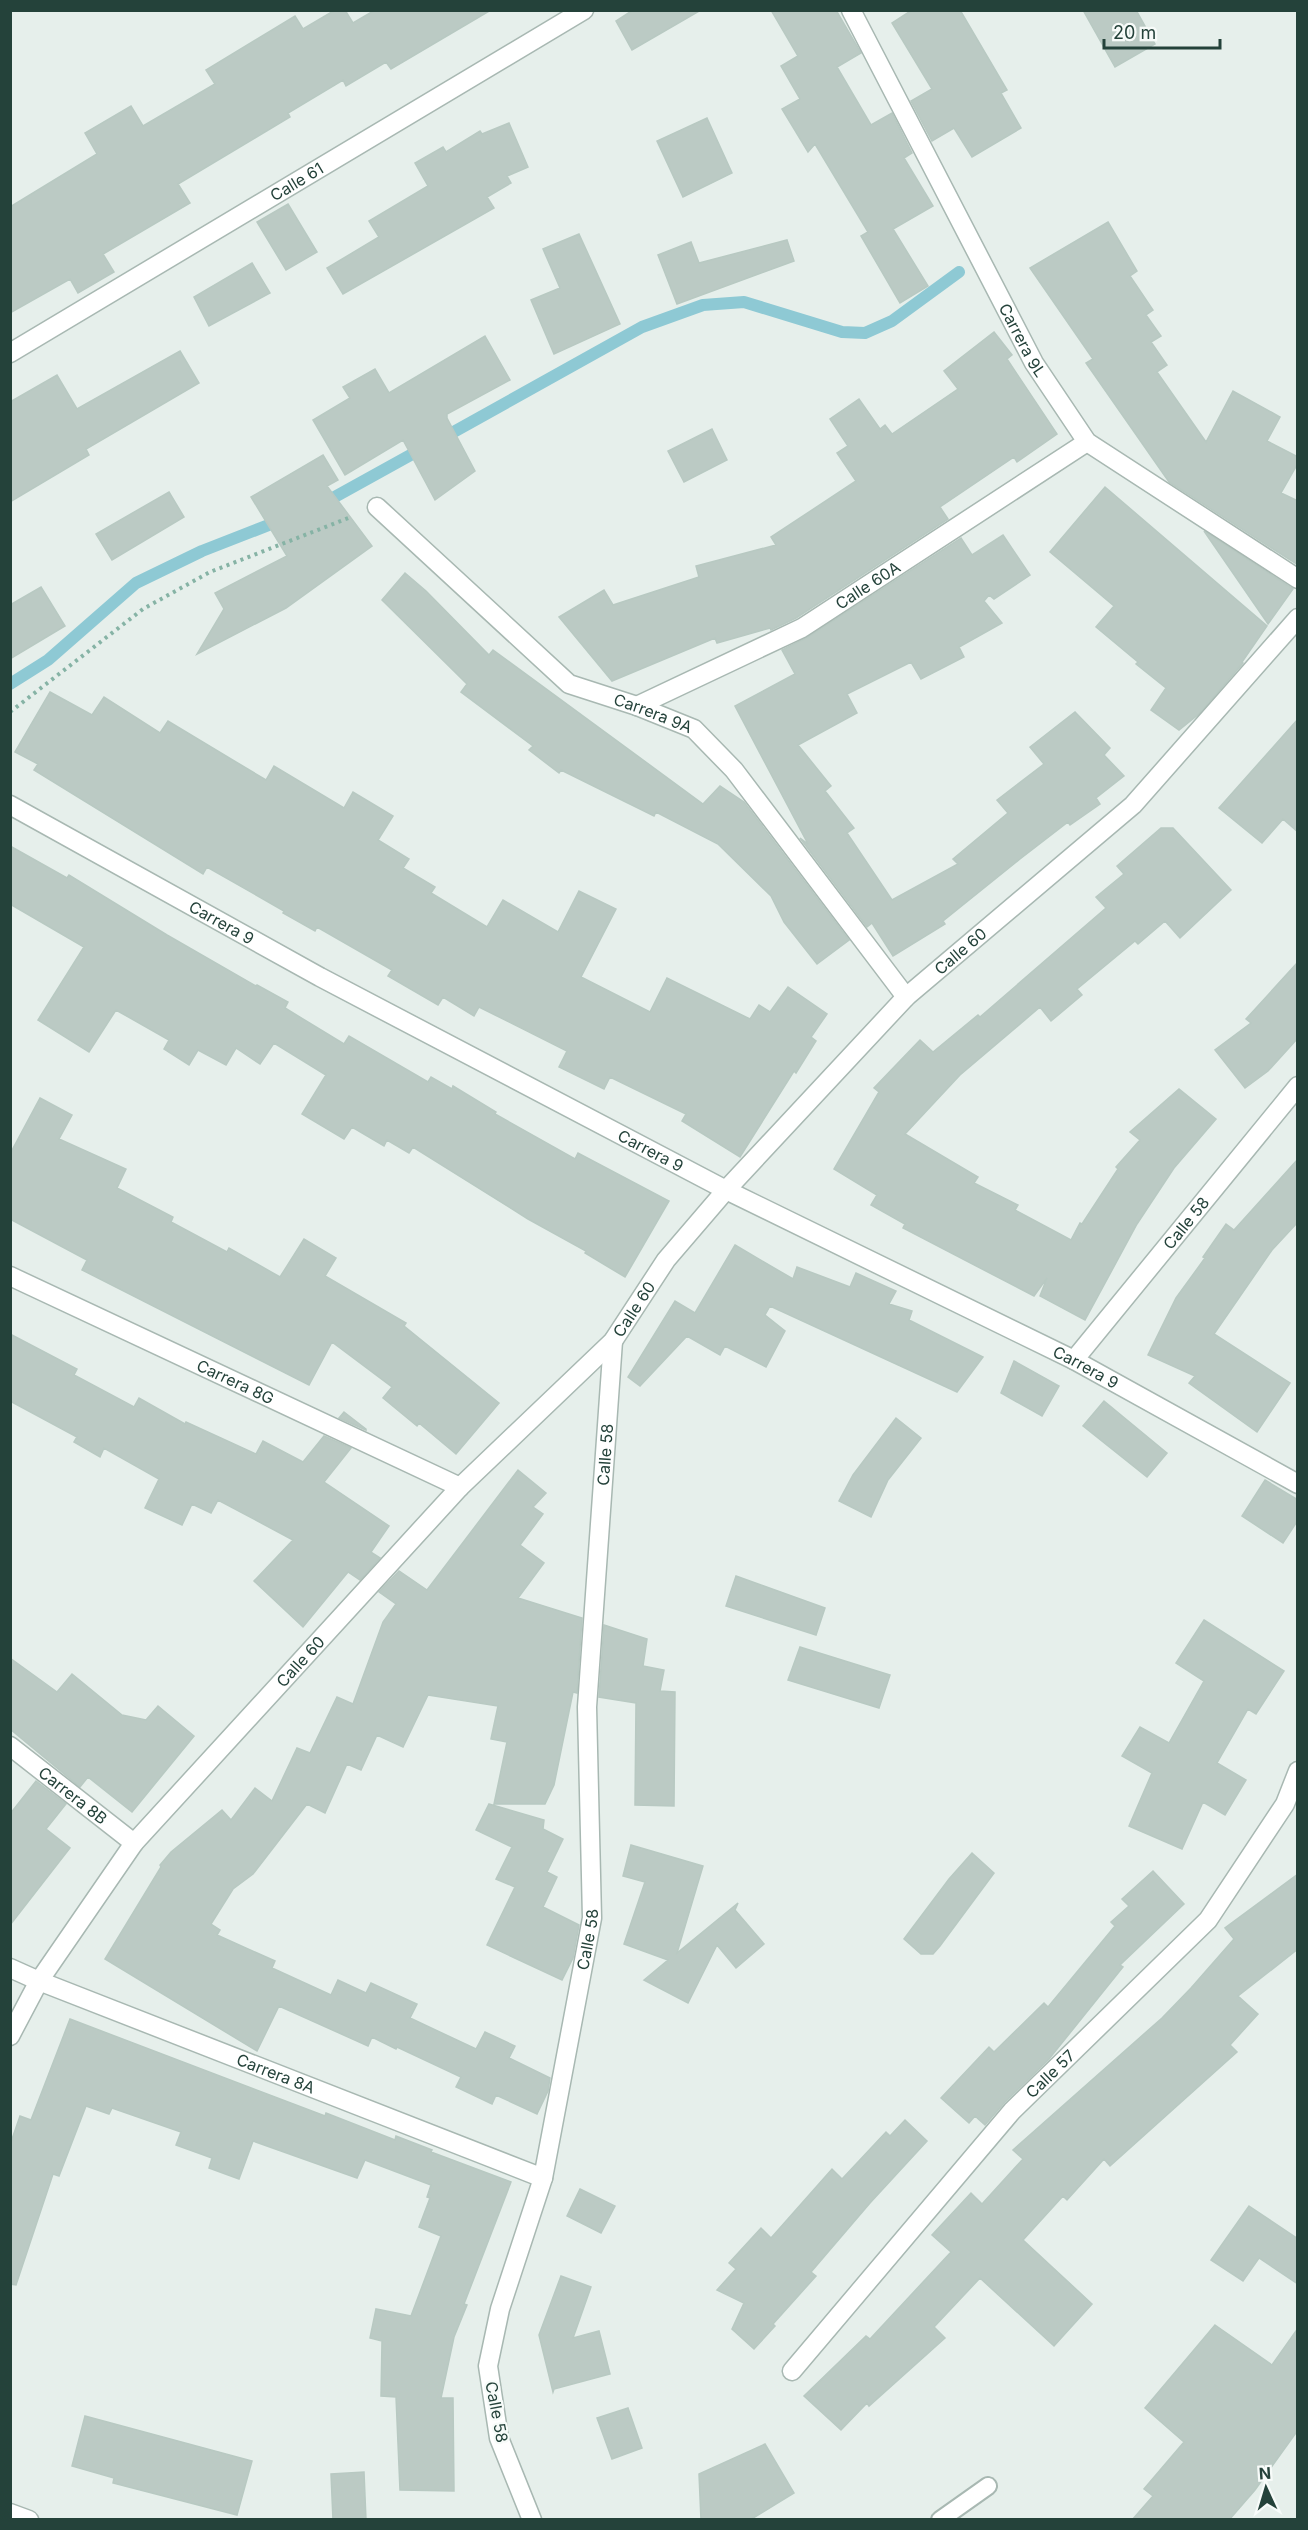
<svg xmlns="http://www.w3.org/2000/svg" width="1308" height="2530" viewBox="0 0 1308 2530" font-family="Inter,sans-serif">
<rect width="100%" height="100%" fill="#e6efeb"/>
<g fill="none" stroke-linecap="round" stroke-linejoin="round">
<path stroke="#8ec9d4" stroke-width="12" d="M 441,439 L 642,327 L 703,305 L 744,302 L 842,332 L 865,333 L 892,321 L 959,272
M 322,504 L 425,447
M 10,684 L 48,660 L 136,583 L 202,551 L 284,519"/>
</g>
<path fill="#bbcac4" stroke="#b8c9c2" stroke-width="1.5" d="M 335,10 L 345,10 L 353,23 L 375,10 L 491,10 L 391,69 L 386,62 L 346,86 L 343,80 L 288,113 L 290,117 L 178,184 L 190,203 L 103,254 L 114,272 L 78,293 L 70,279 L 10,313 L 10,207 L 97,154 L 85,133 L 131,106 L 143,126 L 215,84 L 206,70 L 295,16 L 303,29 Z
M 633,10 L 701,10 L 632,50 L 616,21 Z
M 771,10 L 836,10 L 861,53 L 837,67 L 871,125 L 892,113 L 912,153 L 904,158 L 933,206 L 893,229 L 928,286 L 900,303 L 861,236 L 868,232 L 815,144 L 808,152 L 782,109 L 800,99 L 781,66 L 798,56 Z
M 912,10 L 960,10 L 1007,90 L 1001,93 L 1021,128 L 972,157 L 954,128 L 932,141 L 911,101 L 932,89 L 892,23 Z
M 1083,10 L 1136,10 L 1155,44 L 1115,67 Z
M 707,118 L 732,173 L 683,197 L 657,141 Z
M 509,123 L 528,167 L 507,176 L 511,183 L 487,197 L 494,208 L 343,294 L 327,268 L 379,237 L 369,221 L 428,186 L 415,163 L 443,147 L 446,152 L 480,131 L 482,134 Z
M 288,204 L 317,252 L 286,270 L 257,222 Z
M 1108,222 L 1137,271 L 1130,276 L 1153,310 L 1146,315 L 1161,336 L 1151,342 L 1167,365 L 1157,372 L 1206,442 L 1233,391 L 1280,417 L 1267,441 L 1298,457 L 1298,463 L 1281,493 L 1298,501 L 1298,565 L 1169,482 L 1086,363 L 1093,359 L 1030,268 Z
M 579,234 L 620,324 L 554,354 L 531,300 L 560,288 L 543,249 Z
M 787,240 L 794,261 L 677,304 L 658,255 L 691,242 L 699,263 Z
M 252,263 L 270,293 L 209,326 L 194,297 Z
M 994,332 L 1012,355 L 1007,359 L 1057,434 L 1017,462 L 1014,457 L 940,507 L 948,519 L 796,618 L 771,630 L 770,628 L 717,643 L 715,638 L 612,681 L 559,617 L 604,590 L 613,605 L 699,577 L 696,566 L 776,545 L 771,537 L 856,481 L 837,453 L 848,446 L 830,419 L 859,399 L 880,429 L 885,425 L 892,434 L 958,389 L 944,371 Z
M 485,336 L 510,380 L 447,414 L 447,418 L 475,471 L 435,500 L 403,440 L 345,475 L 313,420 L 350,398 L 343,387 L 375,369 L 389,393 Z
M 180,351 L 199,383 L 86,449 L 89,455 L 10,502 L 10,402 L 57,375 L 77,409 Z
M 712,429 L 727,460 L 684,482 L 668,451 Z
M 323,455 L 338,480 L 327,486 L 372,546 L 286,608 L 197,654 L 224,609 L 215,593 L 287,556 L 251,497 Z
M 1105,487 L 1267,626 L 1242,662 L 1243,663 L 1199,714 L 1179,730 L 1151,710 L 1166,688 L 1136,664 L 1138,662 L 1096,627 L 1114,606 L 1050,552 Z
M 169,492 L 184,517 L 112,560 L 96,534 Z
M 1204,531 L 1293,589 L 1268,624 Z
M 1003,535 L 1030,575 L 994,599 L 989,595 L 984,601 L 1002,623 L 959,647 L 964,657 L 921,679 L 911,662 L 847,694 L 857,713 L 798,745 L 831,786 L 825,791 L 854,828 L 847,833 L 892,900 L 958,864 L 953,859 L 1008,813 L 997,800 L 1044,764 L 1030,747 L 1075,712 L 1110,748 L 1104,755 L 1124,776 L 1096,798 L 1100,804 L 1070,825 L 1068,822 L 1020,859 L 943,921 L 945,924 L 893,956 L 872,923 L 867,927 L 800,838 L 808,844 L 735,706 L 795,674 L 782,650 L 808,637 L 961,538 L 972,555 Z
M 405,573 L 426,591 L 489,655 L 493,650 L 703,804 L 720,786 L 744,802 L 849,940 L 817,964 L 784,922 L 771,896 L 718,844 L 656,812 L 654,816 L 561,770 L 559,773 L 529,750 L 533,746 L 461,692 L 467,684 L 382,600 Z
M 41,587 L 65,626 L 10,659 L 10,605 Z
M 50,692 L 92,715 L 104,697 L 160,733 L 168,721 L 266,780 L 274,766 L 344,808 L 353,792 L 393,816 L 378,840 L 409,859 L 403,868 L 435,887 L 431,893 L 487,927 L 503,900 L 558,932 L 579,891 L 616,909 L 581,977 L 650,1012 L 667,978 L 750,1019 L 759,1005 L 770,1012 L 788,987 L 827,1014 L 811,1037 L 816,1041 L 796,1073 L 794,1071 L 740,1157 L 682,1121 L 686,1114 L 610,1077 L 604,1089 L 559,1067 L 567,1051 L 479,1007 L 474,1016 L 443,997 L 438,1005 L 388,976 L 392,970 L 317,927 L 315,931 L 283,913 L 284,911 L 207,867 L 203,874 L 34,770 L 38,764 L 15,752 Z
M 1298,719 L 1298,832 L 1283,819 L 1262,843 L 1219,808 Z
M 1161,828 L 1173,828 L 1231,890 L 1180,938 L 1165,921 L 1138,944 L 1135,941 L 1077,989 L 1082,995 L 1051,1021 L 1040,1007 L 960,1075 L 905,1134 L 978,1177 L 974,1183 L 1018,1205 L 1015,1210 L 1071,1240 L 1080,1223 L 1082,1224 L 1118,1169 L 1116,1167 L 1140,1140 L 1130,1132 L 1179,1089 L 1216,1119 L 1174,1168 L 1137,1224 L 1085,1320 L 1040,1296 L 1047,1278 L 1034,1296 L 903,1228 L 905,1224 L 871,1205 L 877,1195 L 834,1169 L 879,1092 L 874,1088 L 920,1040 L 933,1052 L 978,1015 L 980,1017 L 1106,908 L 1096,897 L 1124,874 L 1117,866 Z
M 10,846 L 67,878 L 69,875 L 167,935 L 256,986 L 257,985 L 288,1002 L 285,1008 L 344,1044 L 349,1036 L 428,1082 L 431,1077 L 452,1089 L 453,1086 L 496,1112 L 495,1114 L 575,1159 L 578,1153 L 669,1201 L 625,1277 L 585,1253 L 586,1251 L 528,1219 L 413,1147 L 409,1153 L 387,1140 L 384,1146 L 352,1127 L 344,1139 L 302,1114 L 326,1075 L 274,1043 L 260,1064 L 236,1048 L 226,1065 L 198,1050 L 189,1065 L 164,1049 L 169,1040 L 116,1010 L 89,1052 L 38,1020 L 84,947 L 10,904 Z
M 1298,962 L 1298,1038 L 1268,1071 L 1245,1088 L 1215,1050 L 1251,1023 L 1246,1019 Z
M 40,1098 L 72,1115 L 59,1139 L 126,1169 L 117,1188 L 173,1217 L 171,1222 L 227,1252 L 229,1248 L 280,1277 L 304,1239 L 336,1258 L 325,1276 L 406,1323 L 404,1326 L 499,1403 L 456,1454 L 419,1423 L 417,1426 L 383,1398 L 392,1387 L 332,1342 L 309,1385 L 82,1270 L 87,1260 L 10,1219 L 10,1154 Z
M 1298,1159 L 1298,1222 L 1272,1250 L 1214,1334 L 1290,1383 L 1257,1432 L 1189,1383 L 1195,1376 L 1148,1355 L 1176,1298 L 1205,1258 L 1203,1257 L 1226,1224 L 1234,1230 Z
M 735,1245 L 793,1279 L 797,1267 L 850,1287 L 856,1273 L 896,1291 L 889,1304 L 912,1311 L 909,1320 L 983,1357 L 957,1392 L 770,1306 L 765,1315 L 785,1331 L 766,1367 L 725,1346 L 720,1355 L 687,1336 L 640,1386 L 628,1377 L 675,1301 L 695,1313 Z
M 10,1334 L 77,1369 L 74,1375 L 134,1407 L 139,1398 L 185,1424 L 186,1422 L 256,1454 L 263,1441 L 303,1462 L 324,1436 L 351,1448 L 324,1482 L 389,1526 L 371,1552 L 380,1558 L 360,1580 L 348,1572 L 303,1627 L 254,1581 L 293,1540 L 218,1500 L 211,1513 L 192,1504 L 182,1525 L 145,1508 L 159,1479 L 104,1448 L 100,1457 L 74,1442 L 77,1437 L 10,1401 Z
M 1014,1361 L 1059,1386 L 1042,1416 L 1001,1393 Z
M 1104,1401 L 1167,1453 L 1147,1477 L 1083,1426 Z
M 344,1412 L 366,1429 L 366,1430 L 339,1418 Z
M 896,1418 L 921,1438 L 888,1480 L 871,1517 L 839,1501 L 853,1475 Z
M 518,1470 L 546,1493 L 533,1507 L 543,1514 L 520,1545 L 544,1563 L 518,1598 L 582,1618 L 577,1693 L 573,1692 L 554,1785 L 545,1804 L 494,1804 L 507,1742 L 491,1739 L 498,1706 L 428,1695 L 403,1747 L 377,1735 L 361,1770 L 347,1764 L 325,1813 L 307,1804 L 253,1874 L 233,1889 L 211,1924 L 220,1930 L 217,1935 L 275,1961 L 272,1968 L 331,1995 L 338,1980 L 366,1993 L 371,1983 L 417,2004 L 410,2018 L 476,2049 L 485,2032 L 515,2046 L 509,2058 L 550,2078 L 548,2091 L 537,2114 L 496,2095 L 492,2104 L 456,2087 L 461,2077 L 397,2047 L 396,2049 L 372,2037 L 368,2046 L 279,2006 L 257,2051 L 105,1959 L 161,1867 L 160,1865 L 171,1852 L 222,1810 L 231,1820 L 255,1788 L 272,1801 L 297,1748 L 310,1753 L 337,1697 L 353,1704 L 383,1622 L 396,1604 L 379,1592 L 399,1571 L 427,1590 Z
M 1265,1480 L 1298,1500 L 1298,1520 L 1283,1543 L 1242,1516 Z
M 736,1576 L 825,1608 L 816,1635 L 726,1606 Z
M 1204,1620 L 1284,1671 L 1256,1714 L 1248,1709 L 1217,1763 L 1246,1780 L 1225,1815 L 1203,1802 L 1182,1849 L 1129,1826 L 1152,1773 L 1122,1756 L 1140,1727 L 1169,1743 L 1204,1681 L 1176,1663 Z
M 604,1625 L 647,1639 L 643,1666 L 664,1670 L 660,1691 L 675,1692 L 674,1806 L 635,1805 L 636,1703 L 599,1697 Z
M 800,1647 L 890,1675 L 879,1708 L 788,1680 Z
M 10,1658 L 57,1692 L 72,1674 L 122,1715 L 146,1720 L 158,1706 L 194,1736 L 132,1812 L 88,1777 L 80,1787 L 10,1729 Z
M 36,1781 L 66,1804 L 46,1829 L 70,1848 L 10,1925 L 10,1814 Z
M 489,1804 L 544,1820 L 543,1829 L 563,1839 L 547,1872 L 557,1877 L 543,1907 L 579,1925 L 573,1958 L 562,1980 L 487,1945 L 515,1887 L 496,1879 L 512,1847 L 476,1830 Z
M 631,1845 L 703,1866 L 677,1953 L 738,1903 L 735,1910 L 764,1944 L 736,1968 L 717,1945 L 688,2003 L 644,1980 L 668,1960 L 624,1944 L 645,1882 L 623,1876 Z
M 972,1853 L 994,1873 L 940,1946 L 933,1954 L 921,1954 L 904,1939 L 949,1879 Z
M 1153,1871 L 1184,1904 L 1120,1965 L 1123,1967 L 1049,2059 L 1004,2103 L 985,2125 L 975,2116 L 969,2123 L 941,2098 L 989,2047 L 994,2052 L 1044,2003 L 1048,2007 L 1115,1926 L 1111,1922 L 1129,1906 L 1122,1899 Z
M 1298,1874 L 1298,1949 L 1238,1996 L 1258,2014 L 1230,2045 L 1237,2052 L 1110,2166 L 1104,2159 L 1067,2200 L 1063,2196 L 1023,2240 L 1092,2304 L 1054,2346 L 980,2278 L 934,2327 L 945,2338 L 869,2406 L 867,2403 L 841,2430 L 804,2396 L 866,2336 L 870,2339 L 951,2252 L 932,2235 L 971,2193 L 982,2204 L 1023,2159 L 1013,2150 L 1162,2018 L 1191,1988 L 1234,1939 L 1225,1928 Z
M 70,2019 L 325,2116 L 326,2113 L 395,2140 L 396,2136 L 432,2150 L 431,2152 L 511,2182 L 464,2304 L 467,2305 L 454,2337 L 441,2398 L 453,2398 L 454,2491 L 400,2490 L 396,2397 L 381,2396 L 382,2341 L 370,2338 L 376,2309 L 411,2316 L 441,2236 L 419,2227 L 430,2198 L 427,2197 L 431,2185 L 365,2160 L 357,2178 L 253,2141 L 239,2179 L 209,2168 L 212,2158 L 176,2145 L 181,2132 L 112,2108 L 109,2114 L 86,2106 L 59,2176 L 53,2174 L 16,2285 L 10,2284 L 10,2145 L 20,2116 L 31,2120 Z
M 905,2120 L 927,2141 L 870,2203 L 811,2272 L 816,2276 L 773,2324 L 775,2326 L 754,2349 L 732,2329 L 744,2303 L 717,2290 L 736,2269 L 729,2263 L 761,2228 L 771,2238 L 832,2169 L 842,2179 L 886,2132 L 890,2136 Z
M 580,2189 L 615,2206 L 601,2233 L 567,2216 Z
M 1249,2206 L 1298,2239 L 1298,2284 L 1259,2258 L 1243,2281 L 1211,2260 Z
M 561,2276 L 591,2287 L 573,2338 L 599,2331 L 610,2374 L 554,2389 L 553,2392 L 539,2335 Z
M 1215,2325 L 1272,2365 L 1298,2328 L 1298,2430 L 1255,2490 L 1229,2520 L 1132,2520 L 1153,2496 L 1144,2489 L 1184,2442 L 1145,2408 Z
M 628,2408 L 642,2448 L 612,2459 L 597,2418 Z
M 85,2416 L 252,2461 L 237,2515 L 113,2483 L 114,2478 L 72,2466 Z
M 765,2444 L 794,2493 L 750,2520 L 701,2520 L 699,2474 Z
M 364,2472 L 366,2520 L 333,2520 L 331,2474 Z"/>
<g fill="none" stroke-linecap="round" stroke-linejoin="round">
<defs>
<path id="service" d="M 940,2520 L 988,2486"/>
<g id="minor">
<path id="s1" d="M 851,10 L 1034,363 L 1087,442 L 1298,579"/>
<path id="s2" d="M 10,353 L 584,10"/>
<path id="s3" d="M 377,507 L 569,684 L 637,706 L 694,729 L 734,770 L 906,997"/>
<path id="s4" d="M 637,706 L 802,628 L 1087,442"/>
<path id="s5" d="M 10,805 L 320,977 L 726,1190 L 1074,1360 L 1298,1484"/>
<path id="s6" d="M 10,1276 L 460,1487"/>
<path id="s7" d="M 1074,1360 L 1298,1086"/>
<path id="s8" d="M 10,1746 L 134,1843"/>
<path id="s9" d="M 10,1968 L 39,1981 L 543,2178"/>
<path id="s10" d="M 10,2036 L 39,1981 L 134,1843 L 460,1487 L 613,1341 L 666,1260 L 726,1190 L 906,997 L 1133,805 L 1298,618"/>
<path id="s11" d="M 792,2371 L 1012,2111 L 1208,1920 L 1285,1804 L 1298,1771"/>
<path d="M 10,2513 L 29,2520"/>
<path id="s12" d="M 532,2520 L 499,2438 L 488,2366 L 500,2309 L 543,2178 L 592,1918 L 587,1707 L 613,1341"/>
</g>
</defs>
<use href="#service" stroke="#a8b8b2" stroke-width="20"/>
<use href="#minor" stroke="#a8b8b2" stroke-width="21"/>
<path stroke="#86b3a5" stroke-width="4" stroke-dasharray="3 4.5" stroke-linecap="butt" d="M 10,712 L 143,609 L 210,572 L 351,517"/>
<use href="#service" stroke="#fff" stroke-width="16"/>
<use href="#minor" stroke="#fff" stroke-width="18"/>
</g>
<g text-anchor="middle" stroke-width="4.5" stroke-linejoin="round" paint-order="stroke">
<g font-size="16" fill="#24423a" stroke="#f7fbf9">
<text dy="6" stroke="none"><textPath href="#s2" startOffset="334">Calle 61</textPath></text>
<text dy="6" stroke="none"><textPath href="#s1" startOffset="372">Carrera 9L</textPath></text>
<text dy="6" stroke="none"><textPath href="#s4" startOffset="261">Calle 60A</textPath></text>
<text dy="6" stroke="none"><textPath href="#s3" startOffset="350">Carrera 9A</textPath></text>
<text dy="6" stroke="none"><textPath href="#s5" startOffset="242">Carrera 9</textPath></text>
<text dy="6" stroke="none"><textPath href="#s10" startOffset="1448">Calle 60</textPath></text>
<text dy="6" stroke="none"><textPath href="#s5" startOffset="728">Carrera 9</textPath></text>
<text dy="6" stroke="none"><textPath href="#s7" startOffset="177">Calle 58</textPath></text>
<text dy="6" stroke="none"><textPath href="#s10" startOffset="962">Calle 60</textPath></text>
<text dy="6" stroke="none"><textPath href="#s5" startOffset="1214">Carrera 9</textPath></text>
<text dy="6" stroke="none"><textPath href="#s6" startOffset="249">Carrera 8G</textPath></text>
<text dy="6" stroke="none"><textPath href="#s12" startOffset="1086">Calle 58</textPath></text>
<text dy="6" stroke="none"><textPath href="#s10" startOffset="476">Calle 60</textPath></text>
<text dy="6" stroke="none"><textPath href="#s8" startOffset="80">Carrera 8B</textPath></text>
<text dy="6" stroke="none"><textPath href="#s12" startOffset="600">Calle 58</textPath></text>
<text dy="6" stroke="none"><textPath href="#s9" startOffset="286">Carrera 8A</textPath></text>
<text dy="6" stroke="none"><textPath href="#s11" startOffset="394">Calle 57</textPath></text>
<text transform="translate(497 2412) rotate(79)" y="6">Calle 58</text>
</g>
</g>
<rect width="1308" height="2530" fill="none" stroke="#24423a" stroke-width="24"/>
<g transform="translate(1266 2488) rotate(356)" stroke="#f7fbf9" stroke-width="4.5" paint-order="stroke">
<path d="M0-4.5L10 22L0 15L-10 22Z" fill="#24423a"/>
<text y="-9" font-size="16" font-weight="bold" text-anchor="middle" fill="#24423a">N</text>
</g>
<path d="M1104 39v9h116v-9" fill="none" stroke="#24423a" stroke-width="3"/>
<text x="1113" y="39" font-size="18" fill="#24423a" stroke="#f7fbf9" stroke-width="4.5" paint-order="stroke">20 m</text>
</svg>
